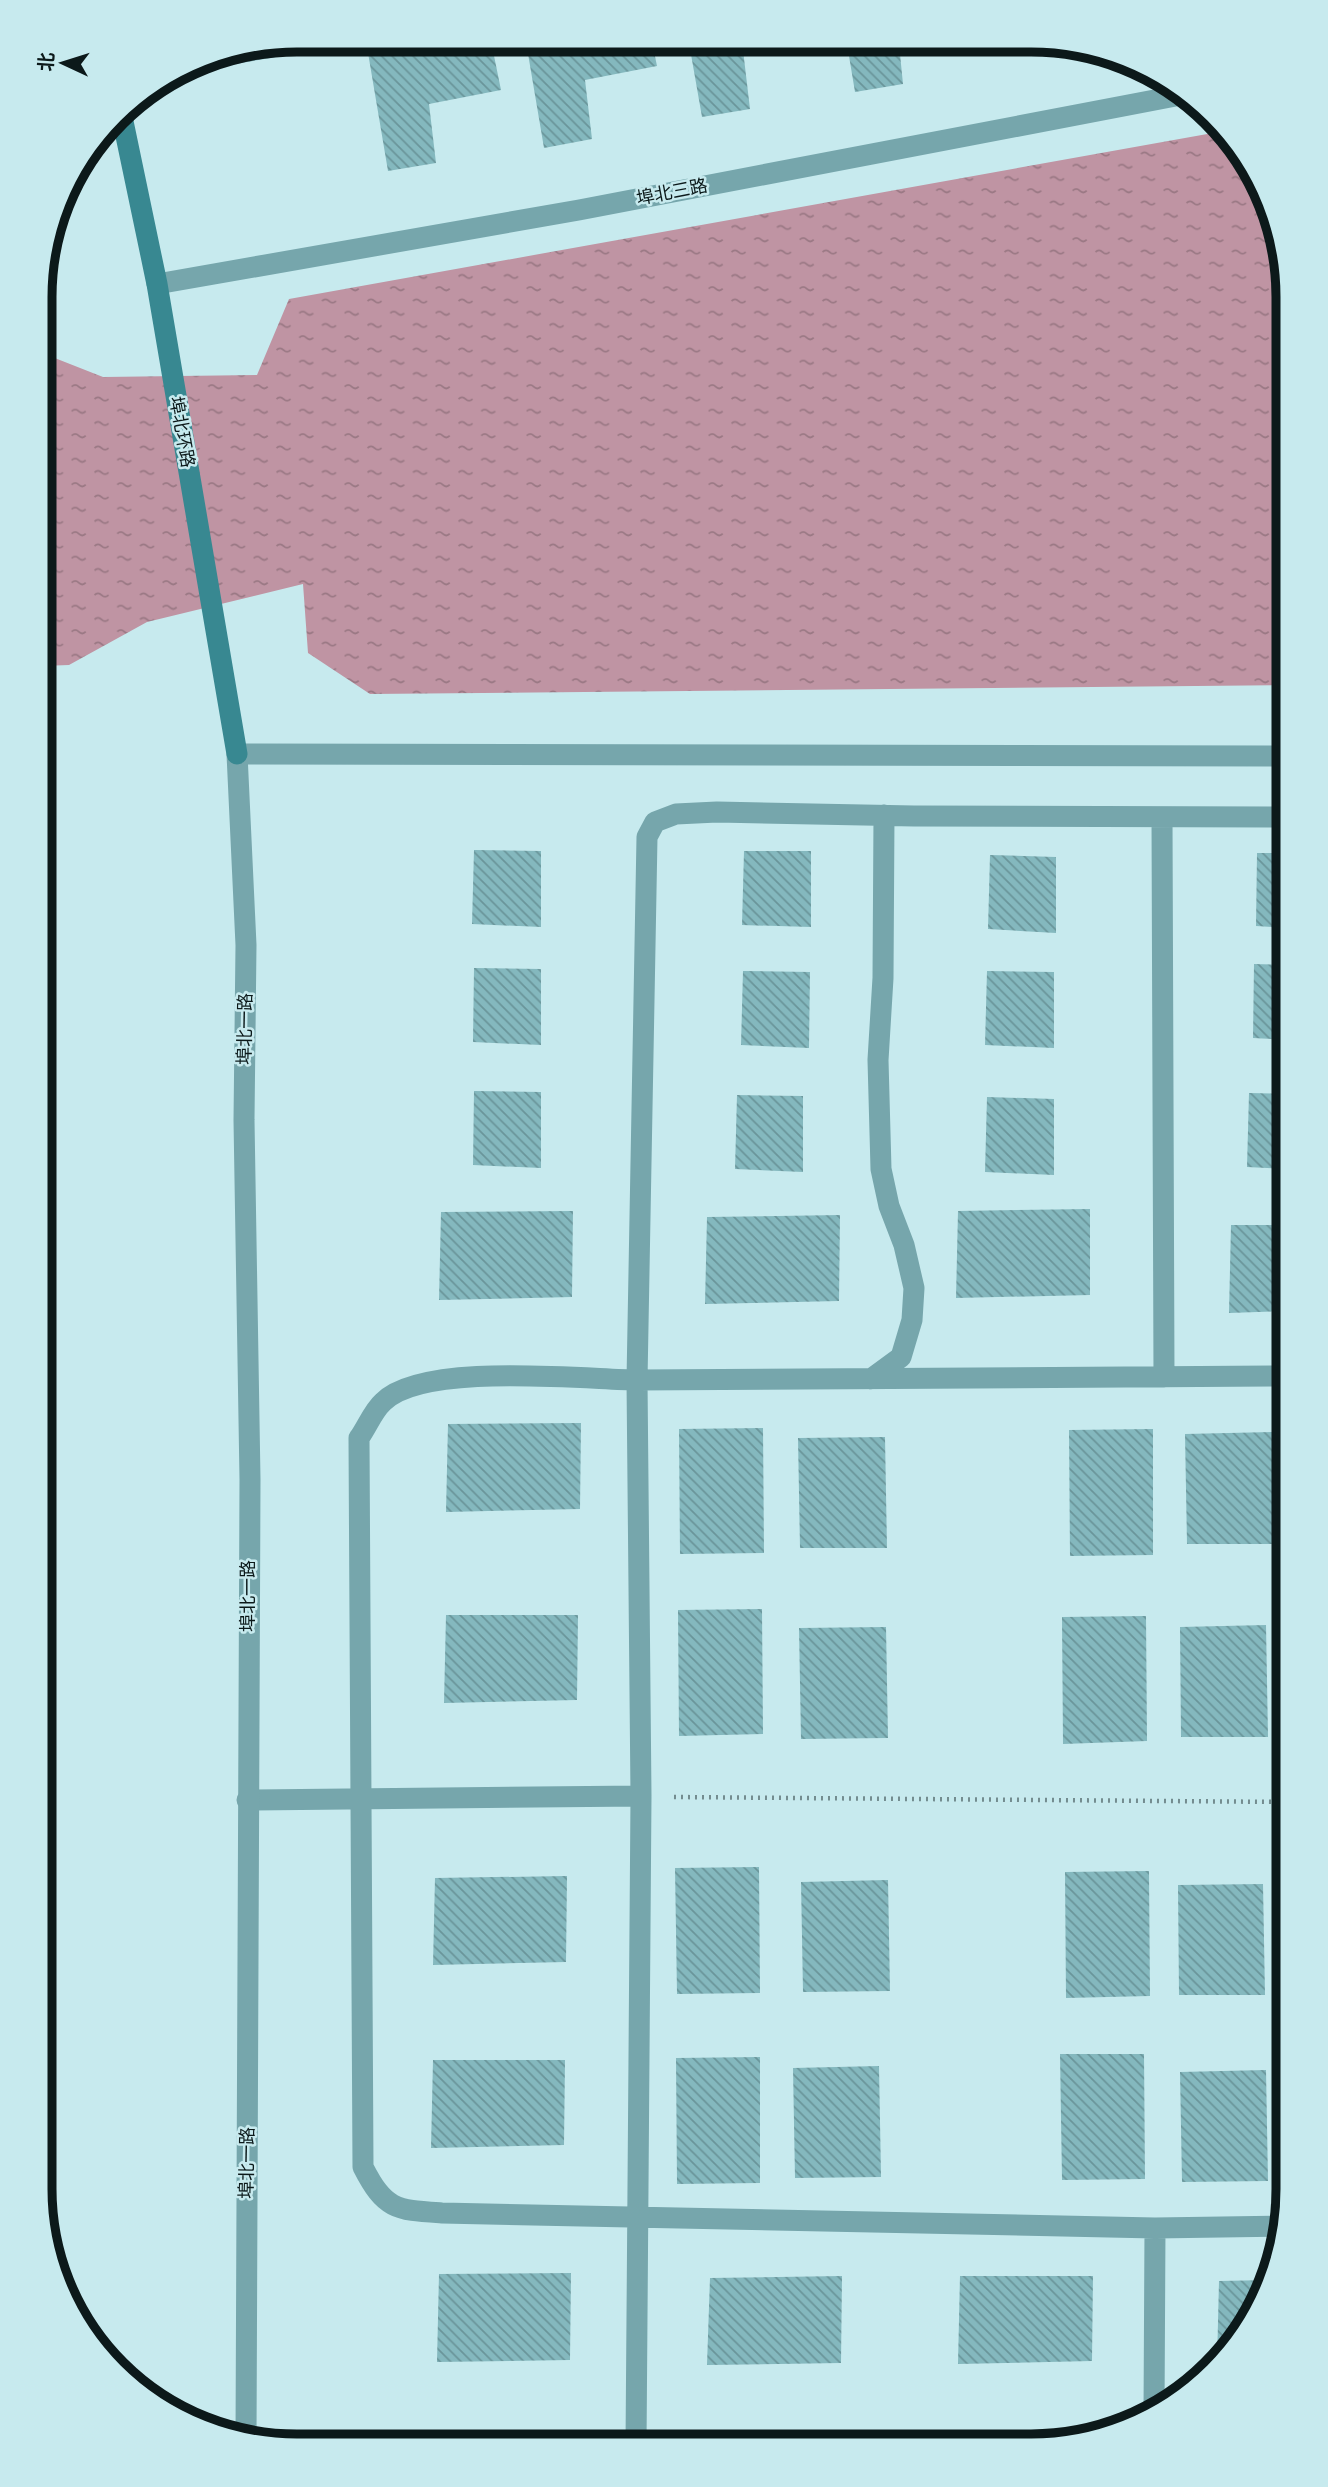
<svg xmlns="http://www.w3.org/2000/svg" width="1328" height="2487" viewBox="0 0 1328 2487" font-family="Mulish,'Noto Sans SC',sans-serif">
<defs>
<pattern id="water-ripples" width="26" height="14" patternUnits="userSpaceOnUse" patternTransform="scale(1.75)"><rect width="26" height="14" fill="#bf94a3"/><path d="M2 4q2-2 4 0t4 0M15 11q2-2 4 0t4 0" fill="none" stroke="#9a7884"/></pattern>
<pattern id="building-back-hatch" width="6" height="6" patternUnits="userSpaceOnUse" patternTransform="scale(1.75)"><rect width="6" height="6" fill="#84b8be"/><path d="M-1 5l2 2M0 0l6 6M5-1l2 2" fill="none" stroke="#6a959a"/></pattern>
</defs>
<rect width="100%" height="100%" fill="#c7eaee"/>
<path fill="url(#water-ripples)" d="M 1224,131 L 1244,154 L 1274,214 L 1288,297 L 1288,685 L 370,694 L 308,653 L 303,584 L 147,622 L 69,665 L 42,666 L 42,353 L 103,377 L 257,375 L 289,299 Z"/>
<path fill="url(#building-back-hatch)" d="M 297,40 L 334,40 L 335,47 L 218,67 L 217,56 Z
M 366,41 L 491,41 L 501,90 L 429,104 L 436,163 L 388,171 Z
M 526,42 L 652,42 L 657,66 L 585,80 L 592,139 L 544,148 Z
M 689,43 L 770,43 L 743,50 L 750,109 L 702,117 Z
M 847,44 L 899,44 L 903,84 L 855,92 Z
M 1005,45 L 1053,45 L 1053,46 L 1007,54 Z
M 474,850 L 541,851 L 541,927 L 472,924 Z
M 744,851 L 811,851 L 811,927 L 742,925 Z
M 1257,853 L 1288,853 L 1288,928 L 1256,926 Z
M 990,855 L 1056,857 L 1056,933 L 988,929 Z
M 1254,964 L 1288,965 L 1288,1040 L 1253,1038 Z
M 474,968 L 541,969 L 541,1045 L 473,1042 Z
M 743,971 L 810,972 L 809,1048 L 741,1045 Z
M 987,971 L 1054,972 L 1054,1048 L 985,1045 Z
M 474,1091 L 541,1092 L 541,1168 L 473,1165 Z
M 1249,1093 L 1288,1094 L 1287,1169 L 1247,1167 Z
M 737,1095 L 803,1096 L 803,1172 L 735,1169 Z
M 987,1097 L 1054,1099 L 1054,1175 L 985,1172 Z
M 1090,1209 L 1090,1295 L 956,1298 L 958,1211 Z
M 573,1211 L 572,1297 L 439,1300 L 441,1212 Z
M 840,1215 L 839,1301 L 705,1304 L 707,1217 Z
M 1231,1225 L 1287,1225 L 1287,1311 L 1229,1313 Z
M 581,1423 L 580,1509 L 446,1512 L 448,1424 Z
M 763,1428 L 764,1553 L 680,1554 L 679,1429 Z
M 1153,1429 L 1153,1555 L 1070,1556 L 1069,1430 Z
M 1272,1432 L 1274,1544 L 1187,1544 L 1185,1434 Z
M 885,1437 L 887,1548 L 800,1548 L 798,1438 Z
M 762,1609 L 763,1734 L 679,1736 L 678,1610 Z
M 446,1615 L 578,1615 L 577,1700 L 444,1703 Z
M 1146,1616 L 1147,1741 L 1063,1744 L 1062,1617 Z
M 1266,1625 L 1268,1737 L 1181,1737 L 1180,1627 Z
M 886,1627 L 888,1738 L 801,1739 L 799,1628 Z
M 759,1867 L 760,1993 L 677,1994 L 675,1868 Z
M 1149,1871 L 1150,1996 L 1066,1998 L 1065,1872 Z
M 567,1876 L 566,1962 L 433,1965 L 435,1878 Z
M 888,1880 L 890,1991 L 803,1992 L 801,1882 Z
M 1263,1884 L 1265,1995 L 1179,1995 L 1178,1885 Z
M 1060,2054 L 1144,2054 L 1145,2179 L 1062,2180 Z
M 760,2057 L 760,2183 L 677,2184 L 676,2058 Z
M 433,2060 L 565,2060 L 564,2145 L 431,2148 Z
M 879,2066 L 881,2177 L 795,2178 L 793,2068 Z
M 1266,2070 L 1268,2181 L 1182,2182 L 1180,2072 Z
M 571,2273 L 570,2360 L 437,2362 L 439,2274 Z
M 842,2276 L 841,2363 L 707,2365 L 710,2278 Z
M 960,2276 L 1093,2276 L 1092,2361 L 958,2364 Z
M 1270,2280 L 1234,2347 L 1217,2363 L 1219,2281 Z
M 980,2440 L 1047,2441 L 1047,2444 L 980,2447 Z
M 439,2441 L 506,2442 L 506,2445 L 439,2445 Z
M 721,2441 L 788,2443 L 788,2446 L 721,2446 Z"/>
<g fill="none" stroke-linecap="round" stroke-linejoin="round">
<path stroke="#738c8f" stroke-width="4.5" stroke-dasharray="2 5" stroke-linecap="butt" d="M 674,1797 L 1287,1802"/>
<path stroke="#76a6ac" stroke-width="21" d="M 1162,817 L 1164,1377
M 871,1379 L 901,1357 L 912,1320 L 914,1288 L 904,1245 L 889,1206 L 881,1169 L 878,1060 L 883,978 L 884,815
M 641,1796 L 637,1380 L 1287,1376
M 247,1800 L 641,1796 L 636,2446
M 1283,2226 L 1155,2228 L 442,2213 C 396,2210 385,2210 363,2167 L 359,1438 C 367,1427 373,1411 383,1402 C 422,1362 581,1379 637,1380 L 647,837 L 655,822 L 676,814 L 717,812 L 914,816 L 1288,817
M 1154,2413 L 1155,2228"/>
<path stroke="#76a6ac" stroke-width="21" d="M 157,284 L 579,210 L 1186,94
M 246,2439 L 250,1479 L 244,1120 L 246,945 L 237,754 L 1288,756"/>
<path stroke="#388891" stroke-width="21" d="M 121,112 L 157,284 L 237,754"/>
</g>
<g text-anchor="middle" stroke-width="5" stroke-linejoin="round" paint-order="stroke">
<g font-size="18" fill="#0c191a" stroke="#c7eaee">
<text transform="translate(672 192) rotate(-11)" y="6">埠北三路</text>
<text transform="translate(182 432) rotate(80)" y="6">埠北环路</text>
<text transform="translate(245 1029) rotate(-89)" y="6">埠北一路</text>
<text transform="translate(248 1596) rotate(-90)" y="6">埠北一路</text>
<text transform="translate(247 2163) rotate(-89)" y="6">埠北一路</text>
</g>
</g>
<path d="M0 0H1328V2487H0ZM297 52H1031A245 245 0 0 1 1276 297V2189A245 245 0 0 1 1031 2434H297A245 245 0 0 1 52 2189V297A245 245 0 0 1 297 52Z" fill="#c7eaee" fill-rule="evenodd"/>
<path fill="none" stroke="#0c191a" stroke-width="9" d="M297 52H1031A245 245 0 0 1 1276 297V2189A245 245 0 0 1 1031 2434H297A245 245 0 0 1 52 2189V297A245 245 0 0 1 297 52Z"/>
<g transform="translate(63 63) rotate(274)" stroke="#c7eaee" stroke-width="5" paint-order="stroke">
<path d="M0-5L12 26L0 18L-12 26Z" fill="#0c191a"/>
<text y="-10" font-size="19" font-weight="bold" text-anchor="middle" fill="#0c191a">北</text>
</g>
</svg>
